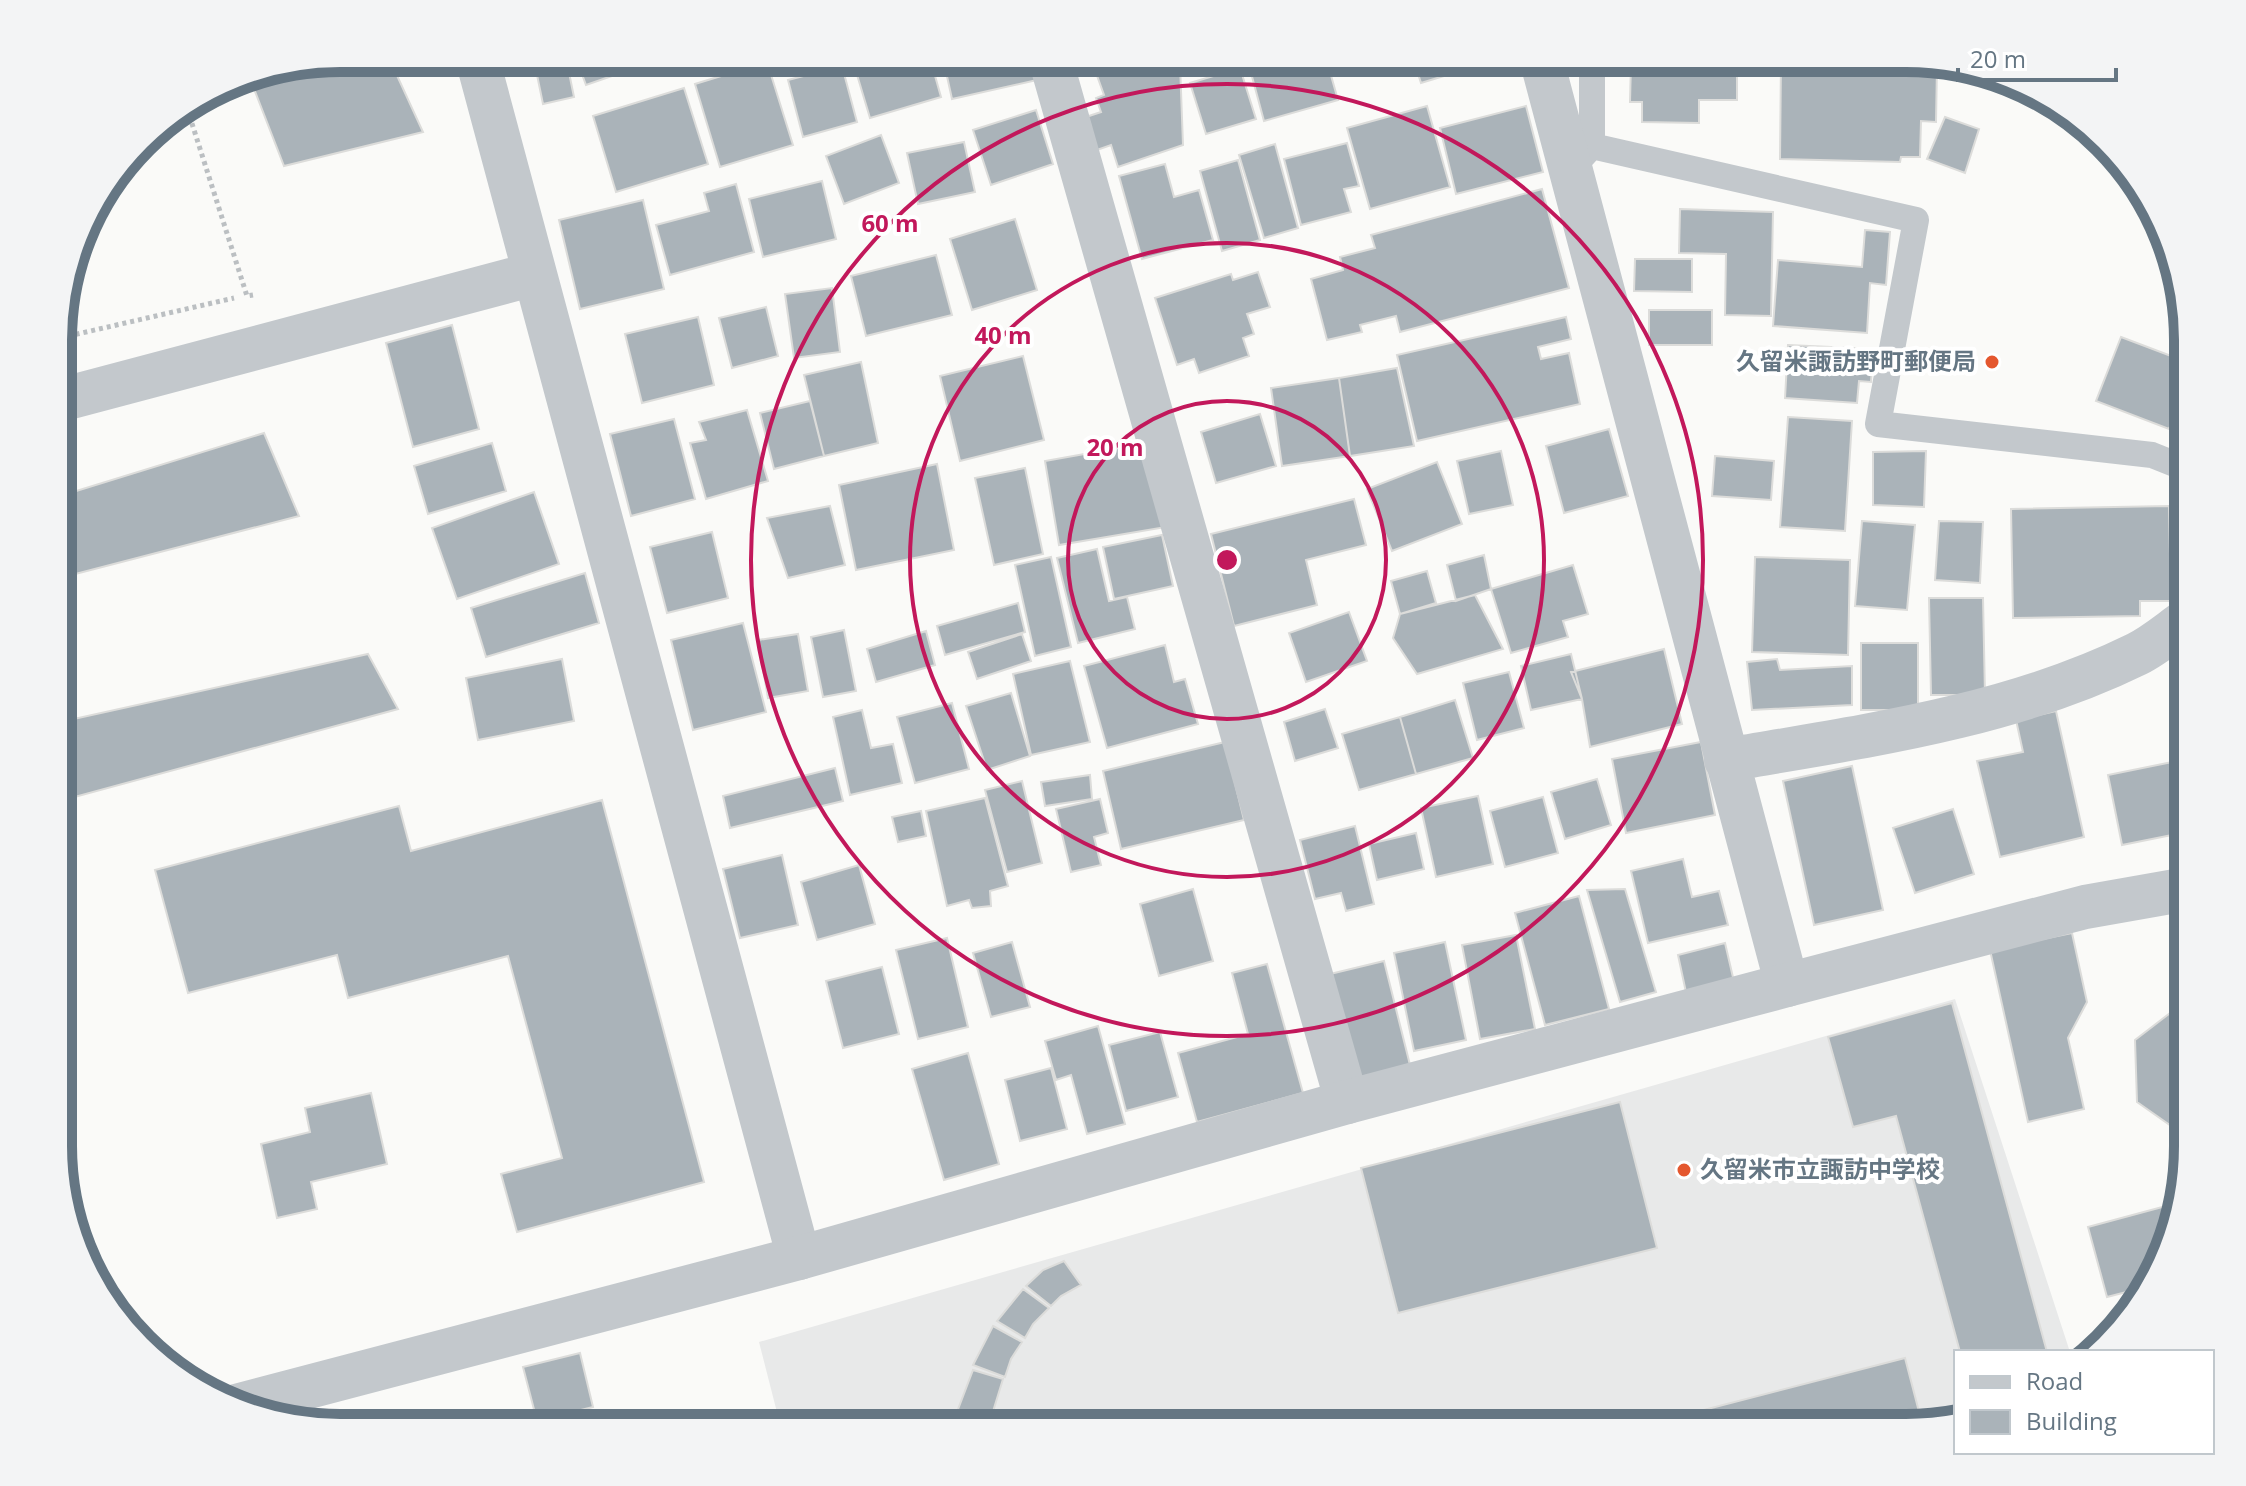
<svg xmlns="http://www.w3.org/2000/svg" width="2246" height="1486" viewBox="0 0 2246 1486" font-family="'Open Sans','Noto Sans JP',sans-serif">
<rect width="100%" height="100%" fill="#fafaf8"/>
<path fill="#e8e9e9" d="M 1955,999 L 2070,1352 L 1956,1352 L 1956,1418 L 1924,1427 L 781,1428 L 759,1342 Z"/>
<path fill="#aab3b9" stroke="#dcdcda" stroke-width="2" d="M 340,58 L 389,58 L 423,132 L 284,166 L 249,76 Z
M 513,58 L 566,58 L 574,97 L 543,104 L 535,65 L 515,70 Z
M 576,58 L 660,58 L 661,59 L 586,85 Z
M 852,58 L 930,58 L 941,97 L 870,118 Z
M 943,58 L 1032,58 L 1037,80 L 952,99 Z
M 1130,58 L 1138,58 L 1141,66 L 1180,64 L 1183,145 L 1118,167 L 1111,145 L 1097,150 L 1086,117 L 1101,112 L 1096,98 L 1104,95 L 1095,70 Z
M 1247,58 L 1326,58 L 1338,100 L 1264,121 Z
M 1413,58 L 1478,58 L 1480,65 L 1421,83 Z
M 1482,58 L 1519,58 L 1486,69 Z
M 1642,58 L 1761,58 L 1761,65 L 1737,65 L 1737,100 L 1699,100 L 1699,123 L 1642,122 L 1642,102 L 1630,102 L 1631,63 L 1642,63 Z
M 1781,59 L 1921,62 L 1921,66 L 1937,66 L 1936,122 L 1921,121 L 1920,157 L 1901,157 L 1900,162 L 1780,159 Z
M 767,62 L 793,145 L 720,167 L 695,84 Z
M 842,66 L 857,122 L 803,137 L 788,80 Z
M 1240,68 L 1256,119 L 1206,134 L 1190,83 Z
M 684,88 L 708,164 L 616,192 L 593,116 Z
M 1427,106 L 1450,187 L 1370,209 L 1347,128 Z
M 1526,106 L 1543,172 L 1456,194 L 1440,128 Z
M 1036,110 L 1053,164 L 991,185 L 973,130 Z
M 1945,117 L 1979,129 L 1965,173 L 1927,159 Z
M 881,135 L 899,183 L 844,204 L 826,156 Z
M 964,142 L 975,192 L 918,204 L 907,153 Z
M 1347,143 L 1359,186 L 1344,189 L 1351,212 L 1301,225 L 1284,159 Z
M 1275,144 L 1298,228 L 1264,238 L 1239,155 Z
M 1238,160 L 1260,240 L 1222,251 L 1200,171 Z
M 1165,164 L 1174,197 L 1199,190 L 1213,240 L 1142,259 L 1119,176 Z
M 822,181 L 836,239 L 763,257 L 749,199 Z
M 736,184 L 754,252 L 670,275 L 656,225 L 709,211 L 704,193 Z
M 1542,189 L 1569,288 L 1400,332 L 1396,316 L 1360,325 L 1362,332 L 1327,340 L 1311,279 L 1343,270 L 1340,257 L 1375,248 L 1371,235 Z
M 643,200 L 664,289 L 580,309 L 559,220 Z
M 1680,209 L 1773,212 L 1771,316 L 1725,315 L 1726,254 L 1679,253 Z
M 1015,219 L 1037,290 L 972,310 L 950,239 Z
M 1865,230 L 1890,232 L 1886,285 L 1870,283 L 1867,333 L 1773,326 L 1778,260 L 1862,267 Z
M 936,255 L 952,315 L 866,336 L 851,276 Z
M 1635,259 L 1692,259 L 1692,292 L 1634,291 Z
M 1258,272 L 1270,307 L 1247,314 L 1254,334 L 1243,338 L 1249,356 L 1199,373 L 1194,359 L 1177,365 L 1155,298 L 1231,274 L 1233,280 Z
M 832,288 L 840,352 L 794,358 L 785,294 Z
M 766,307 L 778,356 L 732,368 L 719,318 Z
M 1649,310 L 1712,310 L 1712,345 L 1649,345 Z
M 698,317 L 714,385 L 642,403 L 625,334 Z
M 1566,317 L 1571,339 L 1538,347 L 1541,359 L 1569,353 L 1580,404 L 1417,441 L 1397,355 Z
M 452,325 L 479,429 L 413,447 L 386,343 Z
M 2121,337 L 2187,362 L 2187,380 L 2169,429 L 2096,401 Z
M 1788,345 L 1873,349 L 1871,382 L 1859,381 L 1857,403 L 1785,398 Z
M 1023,356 L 1044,440 L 960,461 L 940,376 Z
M 861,362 L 878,443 L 824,456 L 804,375 Z
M 1397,368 L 1414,446 L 1350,456 L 1339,378 Z
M 1339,378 L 1350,456 L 1282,466 L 1271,388 Z
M 810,401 L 824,456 L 774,469 L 760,413 Z
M 747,410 L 768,481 L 706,499 L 690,443 L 706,440 L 699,422 Z
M 1260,414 L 1276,466 L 1216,483 L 1201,432 Z
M 1788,417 L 1852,421 L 1845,531 L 1780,527 Z
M 674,419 L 695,499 L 631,516 L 610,434 Z
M 1609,429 L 1628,496 L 1564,513 L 1546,446 Z
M 264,433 L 299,516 L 60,578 L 60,496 Z
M 1152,442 L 1166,527 L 1059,545 L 1045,461 Z
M 492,443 L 506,491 L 428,514 L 414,466 Z
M 1501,451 L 1513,505 L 1469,514 L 1457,461 Z
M 1926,451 L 1924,507 L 1873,505 L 1873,452 Z
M 1715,456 L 1774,461 L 1771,500 L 1712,496 Z
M 1437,462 L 1462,524 L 1392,551 L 1367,489 Z
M 937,464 L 954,550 L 856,570 L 839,485 Z
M 1025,468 L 1043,554 L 994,565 L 975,478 Z
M 534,492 L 559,564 L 457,599 L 432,528 Z
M 1354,499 L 1366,545 L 1306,560 L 1317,605 L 1234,626 L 1211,534 Z
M 830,506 L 845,565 L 788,578 L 767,518 Z
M 2169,506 L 2171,601 L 2140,601 L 2140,616 L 2013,618 L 2011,509 Z
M 1862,521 L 1915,525 L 1907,610 L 1855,606 Z
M 1939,521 L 1983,522 L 1980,583 L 1935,580 Z
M 712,532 L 728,598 L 667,613 L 650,547 Z
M 1162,535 L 1173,586 L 1114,599 L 1103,547 Z
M 1097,549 L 1109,601 L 1127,597 L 1135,629 L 1078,643 L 1057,558 Z
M 1484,555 L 1491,589 L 1456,601 L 1447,565 Z
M 1051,557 L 1071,647 L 1035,656 L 1015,565 Z
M 1755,557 L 1850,560 L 1848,655 L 1752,652 Z
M 1573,565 L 1588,614 L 1563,621 L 1568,637 L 1511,653 L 1491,589 Z
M 1427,571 L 1436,603 L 1400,614 L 1391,581 Z
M 585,573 L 599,623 L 486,657 L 471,608 Z
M 1475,595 L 1503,649 L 1417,674 L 1393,638 L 1400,614 Z
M 1929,598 L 1983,598 L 1985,695 L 1931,695 Z
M 1018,603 L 1025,632 L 945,655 L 937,626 Z
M 1349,612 L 1367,661 L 1306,682 L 1289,633 Z
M 743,623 L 766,712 L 693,730 L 671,640 Z
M 844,630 L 856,691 L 823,697 L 811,637 Z
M 926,631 L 935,665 L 876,682 L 867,649 Z
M 798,634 L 808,691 L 768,698 L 758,640 Z
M 1022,634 L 1031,661 L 977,679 L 968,652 Z
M 1861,643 L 1918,643 L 1918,710 L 1861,710 Z
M 1165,645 L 1174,682 L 1185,679 L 1198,724 L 1107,748 L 1084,666 Z
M 1664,649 L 1682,724 L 1590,747 L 1582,699 L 1571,672 Z
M 368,654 L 398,709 L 60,801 L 60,722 Z
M 1571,654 L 1582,699 L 1531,710 L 1521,666 Z
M 562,659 L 574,721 L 478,740 L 466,678 Z
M 1777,659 L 1780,670 L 1852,666 L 1852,705 L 1752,710 L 1747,662 Z
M 1070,661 L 1090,742 L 1031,755 L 1013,674 Z
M 1509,672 L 1524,728 L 1477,740 L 1463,683 Z
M 1011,693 L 1030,756 L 987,770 L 966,706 Z
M 1455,700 L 1473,758 L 1416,774 L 1400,717 Z
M 952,703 L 969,769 L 915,783 L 897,717 Z
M 1325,709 L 1338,748 L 1295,761 L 1284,722 Z
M 862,710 L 871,748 L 893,744 L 902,783 L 850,795 L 833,717 Z
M 2056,711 L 2084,837 L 2000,857 L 1977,761 L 2023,752 L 2016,720 Z
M 1400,717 L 1416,774 L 1359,790 L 1342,734 Z
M 1225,742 L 1244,820 L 1121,849 L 1103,771 Z
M 1701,742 L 1715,815 L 1626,833 L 1612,759 Z
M 2187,759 L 2187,832 L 2122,845 L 2108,775 Z
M 1852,766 L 1883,910 L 1814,925 L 1783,781 Z
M 835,768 L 843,801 L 730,828 L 723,796 Z
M 1090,775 L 1092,799 L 1045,806 L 1041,782 Z
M 1597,779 L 1611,825 L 1565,839 L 1551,792 Z
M 1022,781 L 1042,863 L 1007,872 L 985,790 Z
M 1478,796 L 1493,864 L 1436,877 L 1421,808 Z
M 1543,797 L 1558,853 L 1505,867 L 1490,811 Z
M 985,798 L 1008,886 L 990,891 L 991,906 L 972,908 L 969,900 L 947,906 L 926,811 Z
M 1100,799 L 1108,833 L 1094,837 L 1101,865 L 1071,872 L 1056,809 Z
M 602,800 L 704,1182 L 517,1232 L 501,1174 L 562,1158 L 508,956 L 348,998 L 337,955 L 188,993 L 155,870 L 399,806 L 411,851 Z
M 1953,809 L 1974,874 L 1915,893 L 1893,828 Z
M 921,811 L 926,836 L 898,842 L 892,817 Z
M 1355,826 L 1374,904 L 1346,911 L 1341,893 L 1315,899 L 1300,840 Z
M 1416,833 L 1424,869 L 1377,880 L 1369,844 Z
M 782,855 L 798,925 L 740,938 L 723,869 Z
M 1683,859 L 1692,897 L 1719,891 L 1728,925 L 1648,943 L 1631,871 Z
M 859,865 L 875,924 L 817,940 L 801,882 Z
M 1193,889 L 1213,961 L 1159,976 L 1140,904 Z
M 1625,889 L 1656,992 L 1620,1002 L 1587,890 Z
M 1579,896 L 1609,1009 L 1545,1025 L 1515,913 Z
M 2072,933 L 2087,1002 L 2068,1038 L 2084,1109 L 2028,1122 L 1990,950 Z
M 1516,935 L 1535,1029 L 1480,1039 L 1462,945 Z
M 947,938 L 968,1027 L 918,1039 L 896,950 Z
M 1012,942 L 1030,1007 L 991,1017 L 973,953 Z
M 1445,942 L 1466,1040 L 1414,1051 L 1394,953 Z
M 1725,943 L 1735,986 L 1687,997 L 1678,955 Z
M 1384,961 L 1411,1069 L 1353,1083 L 1326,975 Z
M 1267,964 L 1303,1093 L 1197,1122 L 1178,1053 L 1248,1034 L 1232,973 Z
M 882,967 L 899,1034 L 843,1048 L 826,981 Z
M 2187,1000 L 2187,1133 L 2184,1135 L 2137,1102 L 2135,1040 Z
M 1952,1003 L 2047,1352 L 1960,1352 L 1896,1116 L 1853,1127 L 1828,1037 Z
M 1098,1026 L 1125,1124 L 1087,1134 L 1071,1075 L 1056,1080 L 1045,1041 Z
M 1160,1032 L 1178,1097 L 1126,1111 L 1109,1045 Z
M 968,1053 L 999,1164 L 944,1180 L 912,1069 Z
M 1051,1068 L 1067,1129 L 1020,1141 L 1005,1080 Z
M 371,1093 L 387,1164 L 311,1182 L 317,1209 L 277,1218 L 261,1144 L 310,1132 L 305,1108 Z
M 1620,1102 L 1657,1248 L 1398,1313 L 1361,1168 Z
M 2166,1206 L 2169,1217 L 2146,1287 L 2107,1297 L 2088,1227 Z
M 1064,1261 L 1081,1285 L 1061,1296 L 1051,1306 L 1026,1286 L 1043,1270 Z
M 1023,1289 L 1049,1308 L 1033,1324 L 1025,1338 L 997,1321 Z
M 993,1326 L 1022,1342 L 1011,1359 L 1005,1377 L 973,1365 Z
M 580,1353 L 593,1407 L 537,1421 L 523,1367 Z
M 1905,1358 L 1923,1427 L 1938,1415 L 1939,1423 L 1924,1427 L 1634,1428 Z
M 973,1370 L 1003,1379 L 991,1418 L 957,1412 Z
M 373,1412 L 377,1428 L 340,1428 L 321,1425 Z
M 954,1416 L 991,1418 L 994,1428 L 955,1428 Z"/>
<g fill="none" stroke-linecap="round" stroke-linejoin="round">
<path stroke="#bbbfc2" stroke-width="5" stroke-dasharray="4 4" stroke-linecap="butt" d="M 187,108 L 247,296 L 253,295
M 60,338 L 234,298"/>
<path stroke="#c3c8cc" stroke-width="26" d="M 1592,146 L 1916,220 L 1878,424 L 2152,455 L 2187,469
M 1581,158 L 1592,146 L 1592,58"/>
<path stroke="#c3c8cc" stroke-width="44" d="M 477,58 L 799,1258
M 1050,58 L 1347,1102
M 1541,58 L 1787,985
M 60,400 L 534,274
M 1726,760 C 1866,736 2009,717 2137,654 C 2155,645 2171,631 2187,620"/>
<path stroke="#c3c8cc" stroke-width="44" d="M 236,1406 L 799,1258 L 1347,1102 L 1787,985 L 2085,907 L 2187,889"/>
</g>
<g fill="none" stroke="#c2185b" stroke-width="4">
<circle cx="1227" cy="560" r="159"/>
<circle cx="1227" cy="560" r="317"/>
<circle cx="1227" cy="560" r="476"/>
</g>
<g fill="#e4572e" stroke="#fff" stroke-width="3">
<circle cx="1992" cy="362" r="8"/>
<circle cx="1684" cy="1170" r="8"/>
</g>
<g text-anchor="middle" stroke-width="8" stroke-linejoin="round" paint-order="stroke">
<g font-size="24" font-weight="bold" fill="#657683" stroke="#fff" text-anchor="end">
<text x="1976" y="370">久留米諏訪野町郵便局</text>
<text x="1700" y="1178" text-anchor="start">久留米市立諏訪中学校</text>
</g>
</g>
<path d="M0 0H2246V1486H0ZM340 72H1906A268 268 0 0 1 2174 340V1146A268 268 0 0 1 1906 1414H340A268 268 0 0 1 72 1146V340A268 268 0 0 1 340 72Z" fill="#f3f4f5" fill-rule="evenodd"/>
<path fill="none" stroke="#657683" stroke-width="10" d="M340 72H1906A268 268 0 0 1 2174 340V1146A268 268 0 0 1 1906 1414H340A268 268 0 0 1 72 1146V340A268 268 0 0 1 340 72Z"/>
<circle cx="1227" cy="560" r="12" fill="#c2185b" stroke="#fff" stroke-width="4"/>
<g font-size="24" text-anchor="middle" font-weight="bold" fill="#c2185b" stroke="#fff" stroke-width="8" stroke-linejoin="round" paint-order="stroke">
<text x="890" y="232">60 m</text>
<text x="1003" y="344">40 m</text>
<text x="1115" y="456">20 m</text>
</g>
<rect x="1954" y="1350" width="260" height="104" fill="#ffffff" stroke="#c1c8cd" stroke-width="2"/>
<rect x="1970" y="1376" width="40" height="12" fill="#c3c8cc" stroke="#c1c8cd" stroke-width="2"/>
<text x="2026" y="1390" font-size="24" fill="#657683">Road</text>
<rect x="1970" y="1410" width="40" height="24" fill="#aab3b9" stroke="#c1c8cd" stroke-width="2"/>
<text x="2026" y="1430" font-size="24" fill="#657683">Building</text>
<path d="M1958 68v12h158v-12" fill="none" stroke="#657683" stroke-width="4"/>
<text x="1970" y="68" font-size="24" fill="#657683" stroke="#ffffff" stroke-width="6" paint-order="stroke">20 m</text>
</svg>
